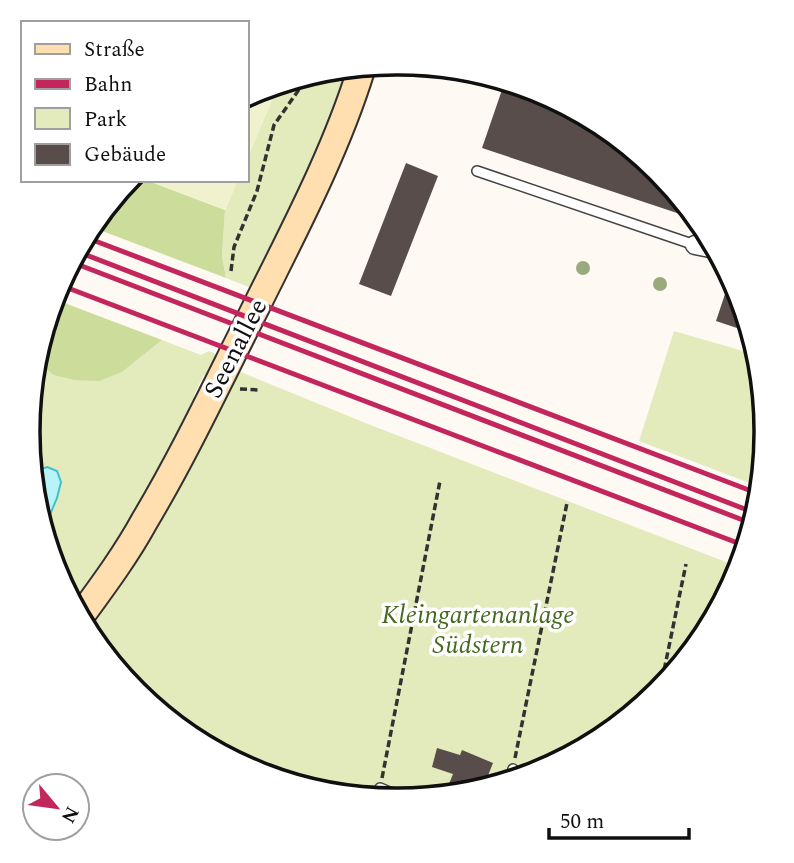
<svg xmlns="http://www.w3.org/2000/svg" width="794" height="863" viewBox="0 0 794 863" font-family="Spectral,serif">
<rect width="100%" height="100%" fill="#fff9f4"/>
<path fill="#e3ebbc" d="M 347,72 L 329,125 L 292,205 L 251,288 L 226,278 L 222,257 L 225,210 L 238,180 L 247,180 L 247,159 L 278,86 Z
M 674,331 L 750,353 L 766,432 L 755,485 L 639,441 Z
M 162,340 L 201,355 L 209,351 L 218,355 L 207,375 L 203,376 L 194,395 L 195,399 C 159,470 122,537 76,602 L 56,572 L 28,431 L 41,364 L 53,375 L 122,372 Z
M 226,366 L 368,424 L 739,567 L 738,573 L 658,693 L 538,773 L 397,800 L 255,772 L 136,692 L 83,613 Z"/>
<path fill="#ccdc9b" d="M 130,180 L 146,180 L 225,210 L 222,257 L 226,278 L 97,229 Z
M 54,299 L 162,340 L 122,372 L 99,381 L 75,380 L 53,375 L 41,364 Z"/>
<path fill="#f0f2ce" d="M 278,86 L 247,159 L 247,97 L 256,90 Z
M 146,180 L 238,180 L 225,210 Z"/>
<path fill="#b8f3f7" stroke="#3ec2cf" stroke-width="2" d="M 47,467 L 57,471 L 61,482 L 57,498 L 46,524 L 36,471 Z"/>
<path fill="#594d4c" d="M 504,84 L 539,91 L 658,171 L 689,217 L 482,148 Z
M 406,163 L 438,176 L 391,296 L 359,284 Z
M 730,279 L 738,291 L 746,331 L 716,321 Z
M 437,748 L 460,755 L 462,750 L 493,763 L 485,783 L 446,791 L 453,774 L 432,767 Z"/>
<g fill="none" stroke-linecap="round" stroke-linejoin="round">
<defs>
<path id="service" d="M 477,171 L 695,245
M 511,778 L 513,769
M 380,788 L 406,799"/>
<path id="minor" d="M 695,245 L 710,248"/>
<path id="secondary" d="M 83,613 C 105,583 127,553 145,520 C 185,453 218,382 253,313 C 292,234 335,154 361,70"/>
</defs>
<use href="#service" stroke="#434343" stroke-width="12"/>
<use href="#minor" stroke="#434343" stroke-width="21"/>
<use href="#secondary" stroke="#323232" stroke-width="30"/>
<path stroke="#323232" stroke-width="3.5" stroke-dasharray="7 3.5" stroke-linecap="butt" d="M 231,271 L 234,247 L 257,191 L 274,125 L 305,81
M 240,389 L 259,390
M 660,690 L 686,564
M 515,758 L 567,503
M 382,778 L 440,481"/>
<use href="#service" stroke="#fff" stroke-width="9"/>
<use href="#minor" stroke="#fff" stroke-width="18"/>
<use href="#secondary" stroke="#ffdeaf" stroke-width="26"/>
<path stroke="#c3255d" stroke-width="5" d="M 90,239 L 754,492
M 81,253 L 750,511
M 74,263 L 748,522
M 60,285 L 743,545"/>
</g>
<g fill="#99aa7f">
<circle cx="583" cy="268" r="7"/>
<circle cx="660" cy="284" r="7"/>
</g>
<g text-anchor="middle" stroke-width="7" stroke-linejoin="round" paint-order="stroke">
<g font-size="26" fill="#101010" stroke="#fff">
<text transform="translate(235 348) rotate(-63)" y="9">Seenallee</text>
</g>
<g font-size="26" font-style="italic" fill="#456a1f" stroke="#fff">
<text x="478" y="623">Kleingartenanlage<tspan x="478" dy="30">Südstern</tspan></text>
</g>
</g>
<path d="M0 0H794V863H0ZM396 75H398A356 356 0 0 1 754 431V432A356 356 0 0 1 398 788H396A356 356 0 0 1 40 432V431A356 356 0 0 1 396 75Z" fill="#fff" fill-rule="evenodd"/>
<path fill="none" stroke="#101010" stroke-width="3.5" d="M396 75H398A356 356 0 0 1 754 431V432A356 356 0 0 1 398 788H396A356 356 0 0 1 40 432V431A356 356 0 0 1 396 75Z"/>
<rect x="21" y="21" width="228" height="161" fill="#ffffff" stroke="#9f9f9f" stroke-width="2"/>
<rect x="35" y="44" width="35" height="10" fill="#ffdeaf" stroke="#9f9f9f" stroke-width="2"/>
<text x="84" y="56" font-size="21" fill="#101010">Straße</text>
<rect x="35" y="79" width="35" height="10" fill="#c3255d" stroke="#9f9f9f" stroke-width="2"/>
<text x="84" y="91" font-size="21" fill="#101010">Bahn</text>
<rect x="35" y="108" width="35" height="21" fill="#e3ebbc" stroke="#9f9f9f" stroke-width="2"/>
<text x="84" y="126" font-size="21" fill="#101010">Park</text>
<rect x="35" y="144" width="35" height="21" fill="#594d4c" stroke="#9f9f9f" stroke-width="2"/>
<text x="84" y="161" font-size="21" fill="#101010">Gebäude</text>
<g transform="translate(56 807) rotate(119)"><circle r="33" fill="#ffffff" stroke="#9f9f9f" stroke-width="2"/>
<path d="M0-5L12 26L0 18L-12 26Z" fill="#c3255d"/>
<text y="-10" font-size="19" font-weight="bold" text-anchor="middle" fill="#101010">N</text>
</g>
<path d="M549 828v10h140v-10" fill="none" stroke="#101010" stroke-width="3.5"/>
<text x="560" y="828" font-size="21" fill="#101010" stroke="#ffffff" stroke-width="5" paint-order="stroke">50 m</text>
</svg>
